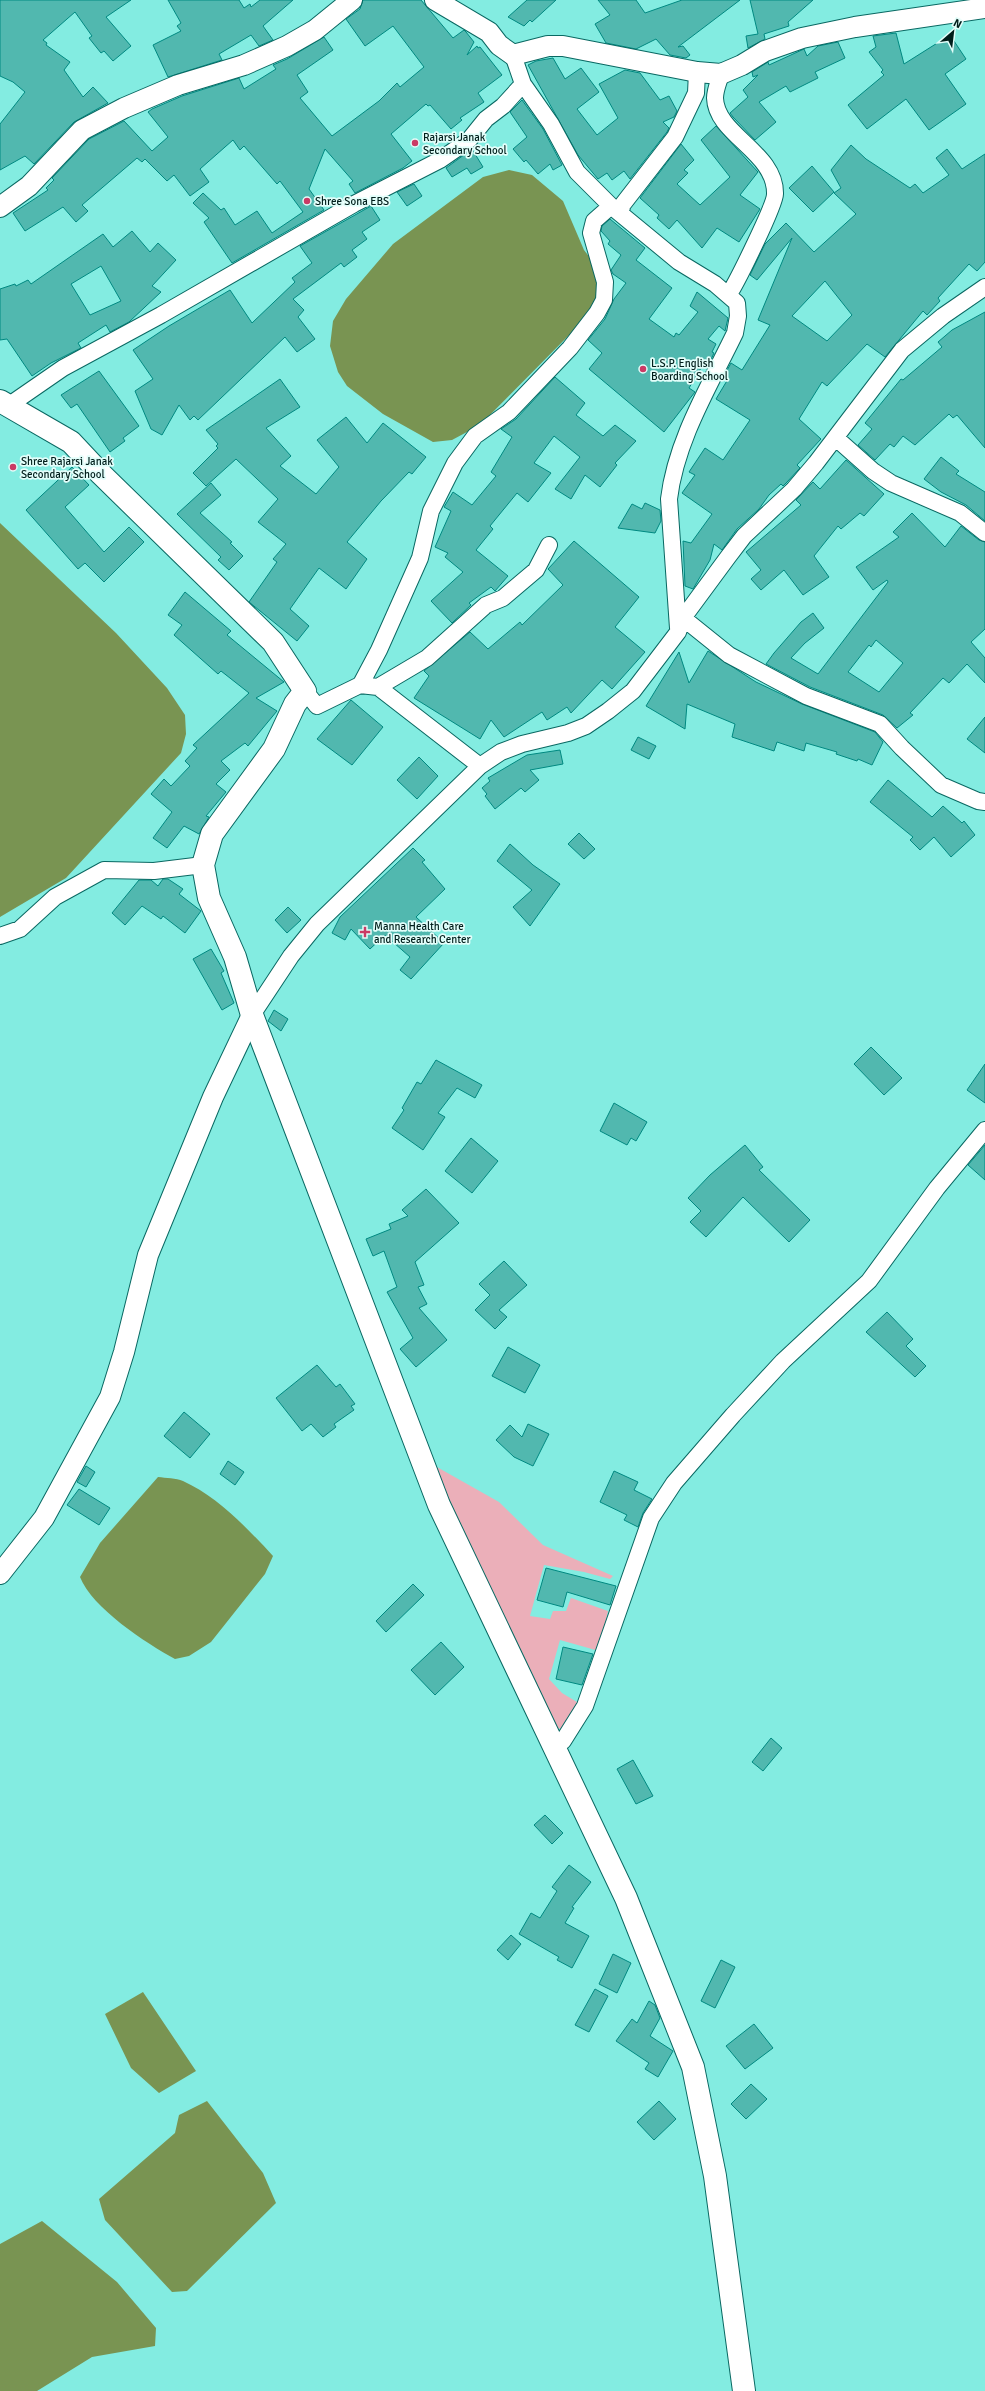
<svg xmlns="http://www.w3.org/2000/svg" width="985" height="2391" viewBox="0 0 985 2391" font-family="Signika,sans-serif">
<rect width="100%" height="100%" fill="#83ece1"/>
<path fill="#ebafb9" d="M 428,1462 L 499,1502 L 543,1545 L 613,1576 L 610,1579 L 584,1572 L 544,1565 L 530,1616 L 550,1619 L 553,1611 L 566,1611 L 571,1598 L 608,1611 L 599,1651 L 560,1640 L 549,1679 L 562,1693 L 587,1708 L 565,1729 L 552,1728 Z"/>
<path fill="#799452" d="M 509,170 L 532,175 L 563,201 L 584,250 L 597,267 L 599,294 L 584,320 L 480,425 L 452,440 L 433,442 L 383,414 L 347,386 L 338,372 L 330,346 L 333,321 L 346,299 L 393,244 L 483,177 Z
M 0,523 L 116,633 L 167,688 L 185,715 L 186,734 L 181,753 L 66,878 L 0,917 Z
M 158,1477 C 166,1478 176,1478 183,1481 C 218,1497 247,1528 273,1556 L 265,1574 L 211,1642 L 189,1656 L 175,1659 C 146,1643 92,1608 80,1577 L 100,1543 Z
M 143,1992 L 196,2071 L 159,2093 L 131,2068 L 105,2014 Z
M 207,2101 L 263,2173 L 276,2203 L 187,2291 L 172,2292 L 105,2220 L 99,2199 L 175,2133 L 179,2115 Z
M 42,2221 L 117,2282 L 156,2328 L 155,2346 L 92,2357 L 37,2391 L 0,2391 L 0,2244 Z"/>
<path fill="#51b8af" stroke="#008981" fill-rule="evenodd" d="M 0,0 L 131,0 L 106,17 L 131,46 L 113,61 L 104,51 L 101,53 L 89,38 L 92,36 L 75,12 L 43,40 L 47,43 L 46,45 L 70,62 L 64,70 L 83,97 L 93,87 L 108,103 L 74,122 L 34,164 L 25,156 L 0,170 L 0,124 L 25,92 L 13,82 L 0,76 Z
M 168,0 L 239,0 L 244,8 L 250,4 L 251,7 L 260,0 L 293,0 L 263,26 L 273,40 L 259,46 L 251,35 L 219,54 L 222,60 L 168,77 L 153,45 L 181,31 L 177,26 L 181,23 Z
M 363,0 L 421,0 L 453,38 L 464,30 L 466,32 L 474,42 L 467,55 L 477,46 L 478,48 L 480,47 L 502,75 L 478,93 L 484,102 L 460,118 L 462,120 L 451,129 L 430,105 L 428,106 L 426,104 L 391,134 L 412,161 L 403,168 L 355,193 L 349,184 L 353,181 L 325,149 L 309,189 L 324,210 L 232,263 L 204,222 L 209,218 L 193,203 L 203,193 L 221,210 L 224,208 L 235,225 L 257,211 L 272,233 L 303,212 L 280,181 L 277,184 L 244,146 L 240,150 L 233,140 L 200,169 L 209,182 L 190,196 L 174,175 L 167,181 L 145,159 L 142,162 L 137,158 L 82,205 L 88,211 L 76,222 L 63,207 L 25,231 L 13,213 L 48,190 L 46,188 L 54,180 L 52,178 L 89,139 L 124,121 L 152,151 L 168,137 L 148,112 L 152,109 L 182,96 L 239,78 L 244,89 L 276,69 L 273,65 L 287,59 L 324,37 L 333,50 L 297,75 L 308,92 L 300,98 L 332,136 L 379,101 L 397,83 L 400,87 L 424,67 L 393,26 L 365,46 L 346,19 L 360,9 Z
M 527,0 L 556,0 L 532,22 L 530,20 L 524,26 L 508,17 Z
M 598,0 L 636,0 L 645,13 L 682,0 L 740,0 L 678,47 L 683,46 L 690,55 L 686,58 L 670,55 L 656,39 L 636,49 L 606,43 L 595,24 L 610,15 Z
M 750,0 L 813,0 L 788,22 L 789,26 L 764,34 L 765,39 L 748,48 L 746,36 L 758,34 Z
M 896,33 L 904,64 L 950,35 L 966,59 L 945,74 L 966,104 L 929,130 L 906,99 L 867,129 L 848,105 L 884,75 L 881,72 L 883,70 L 869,52 L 876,47 L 873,36 Z
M 838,42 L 845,58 L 815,72 L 818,78 L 790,92 L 786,86 L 759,102 L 776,122 L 755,140 L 733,117 L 730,113 L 748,97 L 743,90 L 758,75 L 753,77 L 752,72 L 768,62 L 769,65 L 804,49 L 807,56 L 818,46 Z
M 553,58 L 565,79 L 581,68 L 599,92 L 577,109 L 597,135 L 618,118 L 599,84 L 625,70 L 640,73 L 660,100 L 669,96 L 677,111 L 674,117 L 663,122 L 669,128 L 667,132 L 630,179 L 624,171 L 612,180 L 607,173 L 598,179 L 578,155 L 528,65 L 536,61 Z
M 522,100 L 543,129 L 562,165 L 553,170 L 550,164 L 538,174 L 526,160 L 524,162 L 513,149 L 527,137 L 510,112 Z
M 716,126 L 758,172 L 740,195 L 760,209 L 739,242 L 717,228 L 702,248 L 677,220 L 669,229 L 657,218 L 659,215 L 640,198 L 681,144 L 694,160 L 684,170 L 688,173 L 677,184 L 700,205 L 730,177 L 701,140 Z
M 851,145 L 866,159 L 910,188 L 915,184 L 923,193 L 949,175 L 936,158 L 947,149 L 962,169 L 985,154 L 985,262 L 977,271 L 969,264 L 938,298 L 940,301 L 927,315 L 923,311 L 885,357 L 867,344 L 827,386 L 822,382 L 799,419 L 821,439 L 797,465 L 800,468 L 787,482 L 783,486 L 781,484 L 769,495 L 759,509 L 737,529 L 722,550 L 714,544 L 710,560 L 693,589 L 685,586 L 683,541 L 691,543 L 712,514 L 682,493 L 695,475 L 689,472 L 705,448 L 723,460 L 750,420 L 716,399 L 728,379 L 724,376 L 731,363 L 742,370 L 770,325 L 758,320 L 792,238 L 757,280 L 750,275 L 765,244 L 786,223 L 814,252 L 856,214 L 834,193 L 841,188 L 831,170 ZM 825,281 L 852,315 L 827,341 L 792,316 Z
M 472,149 L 483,167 L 471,174 L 467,168 L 452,177 L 446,168 Z
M 812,166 L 834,192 L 813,212 L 789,188 Z
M 414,184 L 422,196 L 407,206 L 397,192 Z
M 371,206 L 380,220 L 362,232 L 367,239 L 352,250 L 357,257 L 344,267 L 341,263 L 293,299 L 304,310 L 298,317 L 315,339 L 297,352 L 285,337 L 198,420 L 194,416 L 190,420 L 179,405 L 162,435 L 151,429 L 135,391 L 153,379 L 133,350 L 169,326 L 230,290 L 252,323 L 295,282 L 292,278 L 312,263 L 300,246 Z
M 610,219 L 645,248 L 636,260 L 672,288 L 649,319 L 674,337 L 676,333 L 679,335 L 698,312 L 690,306 L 697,292 L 728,318 L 725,331 L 719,326 L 708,339 L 716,344 L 712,352 L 714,353 L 708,366 L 704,363 L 689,388 L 695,392 L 664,432 L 589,369 L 602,353 L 588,340 L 605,319 L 614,299 L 626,283 L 613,274 L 611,270 L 621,255 L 608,244 L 610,241 L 601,231 L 602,226 Z
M 132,231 L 150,252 L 158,243 L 176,260 L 152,286 L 161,292 L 129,322 L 110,332 L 106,325 L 78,343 L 81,348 L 51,363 L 32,376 L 7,339 L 0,340 L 0,289 L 15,284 L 16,286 L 28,280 L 31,284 L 103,234 L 113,247 ZM 101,266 L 121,301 L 90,315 L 71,284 Z
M 985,312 L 985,448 L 957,415 L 953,418 L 949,414 L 915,445 L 903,436 L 894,447 L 890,444 L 875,460 L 858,445 L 872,429 L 865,423 L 901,379 L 903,380 L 942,347 L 938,342 L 952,330 Z
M 99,371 L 139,426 L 123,438 L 125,441 L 110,452 L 77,404 L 71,408 L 61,395 Z
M 555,377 L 585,403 L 576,415 L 603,436 L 615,425 L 636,441 L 615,463 L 617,465 L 600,487 L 585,475 L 571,499 L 555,489 L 580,457 L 554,436 L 534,463 L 551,473 L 528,502 L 517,493 L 490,526 L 493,529 L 476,550 L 508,576 L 495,591 L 491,587 L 469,603 L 471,605 L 452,623 L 431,601 L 463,572 L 445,557 L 448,553 L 435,547 L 451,511 L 444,507 L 453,492 L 472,505 L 496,476 L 491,472 L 512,437 L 501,429 L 516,419 Z
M 280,379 L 300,407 L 266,428 L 291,456 L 280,466 L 316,494 L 339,467 L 317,440 L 346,417 L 367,443 L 383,423 L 426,457 L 412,474 L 409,472 L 381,501 L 347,542 L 367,559 L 346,589 L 319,568 L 290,609 L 309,626 L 297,641 L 249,602 L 277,562 L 273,559 L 286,544 L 258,522 L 278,499 L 236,459 L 206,486 L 193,473 L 218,448 L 216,446 L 218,444 L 206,430 Z
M 941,457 L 959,471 L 956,474 L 985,492 L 985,521 L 966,505 L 941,492 L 924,479 Z
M 846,460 L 884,494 L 864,516 L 860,513 L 841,529 L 838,526 L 814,556 L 829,577 L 803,595 L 784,570 L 761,590 L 751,579 L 761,570 L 746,552 L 801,505 L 796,500 L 813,482 L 820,489 Z
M 72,467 L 89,485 L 65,507 L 104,552 L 129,527 L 144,542 L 104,582 L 85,563 L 78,569 L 26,510 Z
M 211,483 L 221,495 L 200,513 L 232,542 L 230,543 L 243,556 L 229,570 L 218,560 L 221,557 L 177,514 Z
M 645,503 L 660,510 L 661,521 L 655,533 L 618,528 L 632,504 L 642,509 Z
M 912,513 L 945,547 L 961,526 L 979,540 L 985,542 L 985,629 L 971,642 L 985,658 L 985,683 L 967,664 L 949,683 L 943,678 L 910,713 L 913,715 L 897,728 L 883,715 L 810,687 L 766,664 L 774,653 L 801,622 L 813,613 L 824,628 L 805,643 L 791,658 L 818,674 L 888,582 L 887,580 L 873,590 L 856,567 L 899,537 L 893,532 ZM 876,640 L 903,663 L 879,692 L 848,672 L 869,645 L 871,647 Z
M 574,541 L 639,597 L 615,627 L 645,652 L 612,689 L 602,680 L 571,713 L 567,707 L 547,720 L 542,712 L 504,737 L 491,720 L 480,739 L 414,698 L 429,676 L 424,671 L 470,632 L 488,649 L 520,622 L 522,625 L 563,585 L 548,569 Z
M 185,592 L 231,631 L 227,635 L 284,682 L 256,698 L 277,711 L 248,746 L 245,743 L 221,761 L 230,770 L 216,784 L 226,792 L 206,816 L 209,817 L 199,834 L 184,826 L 167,848 L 153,838 L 172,812 L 151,794 L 164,779 L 171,786 L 190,766 L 185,761 L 197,748 L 193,745 L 249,693 L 221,671 L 218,674 L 174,635 L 182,625 L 168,615 Z
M 708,651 L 756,682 L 802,704 L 875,732 L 883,742 L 872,765 L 858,759 L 857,761 L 836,754 L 837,752 L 806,743 L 804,751 L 777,742 L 774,751 L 732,737 L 735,724 L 687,704 L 685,729 L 646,706 L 679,652 L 689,683 Z
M 351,700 L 383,727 L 352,765 L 317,739 Z
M 985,717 L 985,753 L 967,739 Z
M 638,737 L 656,746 L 649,759 L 631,750 Z
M 560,750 L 563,764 L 530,770 L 539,780 L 525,792 L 521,788 L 495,809 L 485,796 L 487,794 L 482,788 L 490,781 L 488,778 L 527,755 Z
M 419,757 L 438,776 L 417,799 L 397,780 Z
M 888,780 L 932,817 L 943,806 L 962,823 L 964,821 L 975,835 L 951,857 L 934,837 L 920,850 L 910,840 L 913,837 L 870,802 Z
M 579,833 L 595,849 L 584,859 L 568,844 Z
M 510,844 L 533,865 L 560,884 L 530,926 L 513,907 L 532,890 L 497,861 Z
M 413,848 L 425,860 L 422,862 L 445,889 L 416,917 L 444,943 L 411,979 L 400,970 L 410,957 L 385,935 L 370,949 L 351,929 L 345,940 L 332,933 L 340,917 Z
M 163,879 L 168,879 L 183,889 L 179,894 L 201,911 L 185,933 L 163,916 L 161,919 L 142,906 L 125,925 L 112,913 L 139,880 L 151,880 L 158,886 Z
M 288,907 L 301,920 L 287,933 L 275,920 Z
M 211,949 L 224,971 L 221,973 L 234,1003 L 222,1010 L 193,959 Z
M 274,1010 L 288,1019 L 281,1031 L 268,1021 Z
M 871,1047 L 902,1078 L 884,1095 L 854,1064 Z
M 436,1060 L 482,1085 L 475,1098 L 457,1088 L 438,1113 L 445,1117 L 423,1150 L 392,1128 L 404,1110 L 402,1108 L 417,1082 L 421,1084 Z
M 985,1064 L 985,1103 L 967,1090 Z
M 614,1103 L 647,1122 L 636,1141 L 631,1138 L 627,1145 L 600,1131 Z
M 471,1138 L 498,1161 L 472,1193 L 445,1171 Z
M 745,1145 L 763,1167 L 759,1170 L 810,1220 L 789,1242 L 743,1197 L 706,1237 L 690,1222 L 701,1211 L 688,1198 L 710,1175 Z
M 985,1145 L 985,1180 L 968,1165 Z
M 426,1189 L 459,1223 L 415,1262 L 424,1285 L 418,1287 L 427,1304 L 419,1308 L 447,1340 L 416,1367 L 400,1349 L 413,1338 L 387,1292 L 397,1287 L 384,1251 L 373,1256 L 366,1239 L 391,1229 L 389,1224 L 408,1216 L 402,1210 Z
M 504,1261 L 527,1285 L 499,1310 L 507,1317 L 495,1329 L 475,1310 L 490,1295 L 479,1284 Z
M 887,1312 L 913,1339 L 906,1346 L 926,1366 L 915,1377 L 866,1332 Z
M 508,1347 L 540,1365 L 525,1393 L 492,1376 Z
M 317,1365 L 336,1387 L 340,1384 L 355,1404 L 351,1406 L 354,1410 L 334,1424 L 336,1427 L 323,1437 L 311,1424 L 302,1431 L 276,1398 Z
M 184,1412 L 210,1434 L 190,1458 L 164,1436 Z
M 528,1424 L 549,1434 L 533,1466 L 514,1457 L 496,1440 L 510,1425 L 522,1437 Z
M 228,1461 L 244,1472 L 235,1485 L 220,1474 Z
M 86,1466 L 95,1472 L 86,1487 L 77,1482 Z
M 614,1471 L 638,1482 L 634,1490 L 652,1499 L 643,1513 L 638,1527 L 624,1520 L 627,1515 L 600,1502 Z
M 79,1489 L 110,1508 L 99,1525 L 67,1505 Z
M 546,1568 L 616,1586 L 610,1605 L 567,1592 L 563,1607 L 537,1600 Z
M 413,1584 L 424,1595 L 386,1632 L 376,1621 Z
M 441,1642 L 464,1667 L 435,1695 L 411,1670 Z
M 563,1647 L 593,1654 L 582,1685 L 556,1679 Z
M 771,1738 L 782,1748 L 763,1771 L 752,1762 Z
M 633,1760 L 653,1796 L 636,1804 L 617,1769 Z
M 545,1815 L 563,1833 L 552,1844 L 534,1825 Z
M 569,1865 L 591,1882 L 572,1907 L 574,1908 L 565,1923 L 589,1936 L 572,1968 L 557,1960 L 559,1957 L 519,1934 L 531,1913 L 540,1918 L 557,1891 L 552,1887 Z
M 511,1935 L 521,1944 L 508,1960 L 497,1950 Z
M 613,1954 L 631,1963 L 617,1993 L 599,1984 Z
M 721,1960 L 735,1967 L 715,2008 L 701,2001 Z
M 595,1989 L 608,1996 L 589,2032 L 575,2025 Z
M 649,2001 L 655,2005 L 660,2018 L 650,2036 L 673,2051 L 658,2077 L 645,2069 L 649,2063 L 616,2041 L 632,2019 L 637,2023 Z
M 754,2024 L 773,2048 L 745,2069 L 726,2046 Z
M 751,2084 L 767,2099 L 746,2119 L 731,2104 Z
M 659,2101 L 676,2119 L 654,2140 L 637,2122 Z"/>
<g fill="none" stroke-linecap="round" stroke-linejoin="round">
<defs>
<path id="minor" d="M 513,55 L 523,84 L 551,124 L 577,172 L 611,206 L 679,262 L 715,284 L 737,303 L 738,316 L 735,333 C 710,385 676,440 669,499 L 678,628
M 721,74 C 719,81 715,90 715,98 C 716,135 776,152 775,194 C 775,205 737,282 729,294
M 620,213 L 623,204 L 675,137 L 696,93 L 697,72
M 8,406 L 63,368 L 161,315 L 354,204 L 440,160 L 469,140 L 486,119 L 503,106 L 523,84
M 837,439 L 873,471 L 891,483 L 960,513 L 985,533
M 683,618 L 729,655 L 806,696 L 880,724 L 902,748 L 941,785 L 978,801 L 985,802
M 360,685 L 378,687 L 427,658 L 486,605 L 503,598 L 536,570 L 549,545
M 378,687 L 480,766
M 305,691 L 317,706 L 360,685 L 362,682 L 379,650 L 420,558 L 431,511 L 455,463 L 475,436 L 509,412 L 570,348 L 597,313 L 604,300 L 605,282 L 591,233 L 594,221 L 611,206
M 0,936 L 20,929 L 55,897 L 104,870 L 154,871 L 203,865
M 252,1015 L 291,956 L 317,924 L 480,766 L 501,752 L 522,744 L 568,733 L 586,726 L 608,711 L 633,691 L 678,632 L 683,618 L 728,557 L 744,536 L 794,489 L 816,463 L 902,350 L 943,316 L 985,287
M 553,1745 L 563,1741 L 585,1706 L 651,1518 L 674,1483 L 733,1415 L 783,1361 L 869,1281 L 937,1188 L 985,1130"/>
<path id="tertiary" d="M 435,0 L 489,32 L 499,45 L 513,55 L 548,46 L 563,46 L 697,72 L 721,74 L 742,65 L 765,51 L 802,38 L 855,27 L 985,8
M 0,207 L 29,186 L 82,130 L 124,108 L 178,85 L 244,65 L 287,46 L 315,30 L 352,0
M 0,1574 L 44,1518 L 110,1397 L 124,1352 L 148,1255 L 213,1097 L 252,1015"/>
<path id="secondary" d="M 0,401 L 71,442 L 101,474 L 273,642 L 305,691 L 295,704 L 274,749 L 212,834 L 203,865 L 209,898 L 235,957 L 252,1015 L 439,1505 L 626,1898 L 693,2067 L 715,2176 L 744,2391"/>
</defs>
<use href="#minor" stroke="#096862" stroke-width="18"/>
<use href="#tertiary" stroke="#096862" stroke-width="22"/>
<use href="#secondary" stroke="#096862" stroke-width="24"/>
<use href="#minor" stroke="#fff" stroke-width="16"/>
<use href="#tertiary" stroke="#fff" stroke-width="20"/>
<use href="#secondary" stroke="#fff" stroke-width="22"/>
</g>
<g fill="#ca3b65" stroke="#e2fefa" stroke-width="1.5">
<circle cx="415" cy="143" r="4"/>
<circle cx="307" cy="201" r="4"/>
<circle cx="643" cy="369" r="4"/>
<circle cx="13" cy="467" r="4"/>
<path d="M363 926h4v4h4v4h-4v4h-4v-4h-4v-4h4z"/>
</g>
<g text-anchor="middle" stroke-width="3.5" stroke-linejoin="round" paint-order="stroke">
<g font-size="11" fill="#001e1b" stroke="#e2fefa" text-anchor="start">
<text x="423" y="141">Rajarsi Janak<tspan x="423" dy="13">Secondary School</tspan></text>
<text x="315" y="205">Shree Sona EBS</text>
<text x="651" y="367">L.S.P. English<tspan x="651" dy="13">Boarding School</tspan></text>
<text x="21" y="465">Shree Rajarsi Janak<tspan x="21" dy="13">Secondary School</tspan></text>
<text x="374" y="930">Manna Health Care<tspan x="374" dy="13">and Research Center</tspan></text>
</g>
</g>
<g transform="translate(953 32) rotate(28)" stroke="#e2fefa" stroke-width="3" paint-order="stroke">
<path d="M0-3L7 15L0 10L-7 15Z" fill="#001e1b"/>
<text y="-6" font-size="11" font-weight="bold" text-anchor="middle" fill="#001e1b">N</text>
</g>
</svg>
